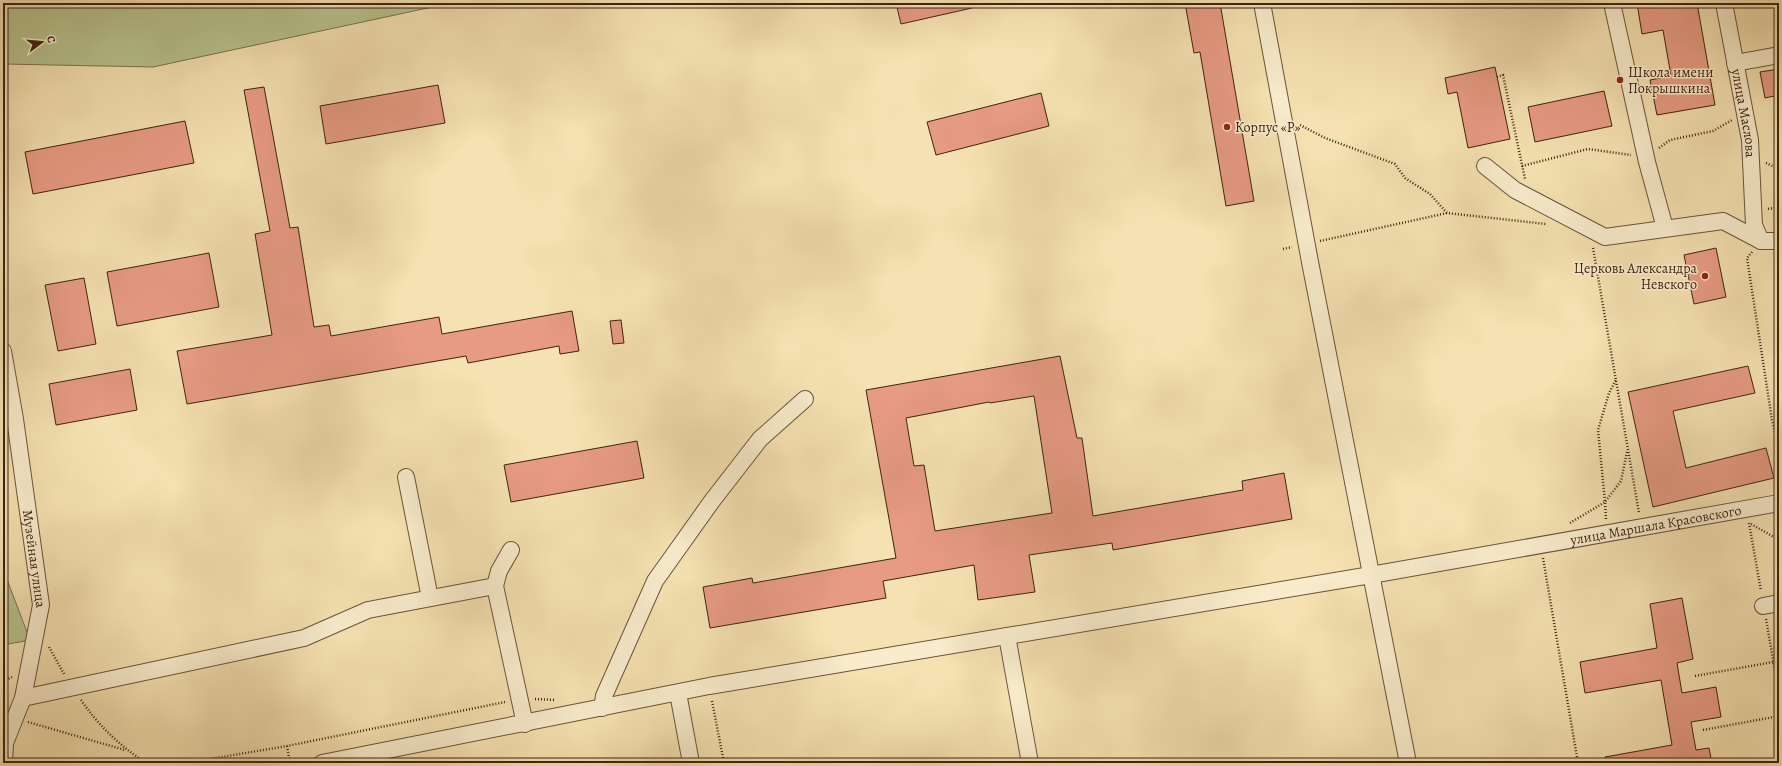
<svg xmlns="http://www.w3.org/2000/svg" width="1782" height="766" viewBox="0 0 1782 766" font-family="Alegreya,serif">
<rect width="100%" height="100%" fill="#f5e1b1"/>
<filter id="stains"><feTurbulence type="fractalNoise" baseFrequency=".005" numOctaves="4"/><feColorMatrix values="0 0 0 0 .2 0 0 0 0 .09 0 0 0 0 .02 0 0 0 .5 -.17"/></filter>
<radialGradient id="worn" r=".72"><stop offset=".6" stop-color="#630" stop-opacity="0"/><stop offset="1" stop-color="#630" stop-opacity=".3"/></radialGradient>
<path fill="#b8c38e" stroke="#7b7350" d="M 3,3 L 451,3 L 153,67 L 3,64 Z
M 3,569 L 30,640 L 3,645 Z"/>
<path fill="#e79b83" stroke="#3e2312" fill-rule="evenodd" d="M 896,3 L 972,3 L 972,8 L 901,24 Z
M 1185,3 L 1220,3 L 1254,201 L 1226,206 L 1200,52 L 1194,53 Z
M 1637,3 L 1697,3 L 1715,105 L 1657,115 L 1650,80 L 1671,76 L 1663,30 L 1642,34 Z
M 1495,67 L 1510,139 L 1468,148 L 1457,92 L 1448,94 L 1445,78 Z
M 1779,69 L 1779,95 L 1765,98 L 1760,72 Z
M 438,85 L 445,123 L 326,144 L 320,106 Z
M 264,87 L 290,228 L 298,227 L 314,327 L 329,325 L 331,336 L 439,317 L 442,334 L 572,311 L 579,351 L 560,354 L 559,346 L 468,363 L 466,356 L 187,404 L 177,351 L 272,335 L 255,234 L 270,231 L 244,90 Z
M 1604,91 L 1612,126 L 1535,142 L 1528,107 Z
M 1041,93 L 1049,126 L 936,155 L 927,122 Z
M 185,121 L 194,163 L 33,194 L 25,152 Z
M 1716,248 L 1726,297 L 1694,304 L 1684,255 Z
M 209,253 L 219,307 L 117,326 L 107,272 Z
M 84,278 L 96,344 L 58,351 L 45,285 Z
M 621,320 L 624,343 L 613,344 L 610,321 Z
M 1060,356 L 1077,438 L 1082,438 L 1093,516 L 1243,490 L 1242,481 L 1284,473 L 1292,519 L 1113,550 L 1112,543 L 1029,555 L 1035,592 L 978,600 L 974,565 L 883,581 L 886,598 L 710,628 L 703,587 L 752,578 L 753,583 L 896,558 L 866,390 ZM 1034,396 L 1052,513 L 935,531 L 924,465 L 914,466 L 906,418 L 989,402 L 990,403 Z
M 1748,366 L 1755,393 L 1673,411 L 1686,468 L 1766,448 L 1774,478 L 1653,507 L 1628,392 Z
M 130,369 L 137,410 L 56,425 L 49,384 Z
M 637,441 L 644,478 L 511,502 L 504,465 Z
M 1682,598 L 1693,659 L 1677,663 L 1682,693 L 1716,687 L 1721,717 L 1691,722 L 1696,750 L 1709,748 L 1712,763 L 1606,763 L 1605,757 L 1672,745 L 1661,680 L 1585,693 L 1580,662 L 1657,648 L 1650,604 Z"/>
<g fill="none" stroke-linecap="round" stroke-linejoin="round">
<defs>
<g id="minor">
<path d="M 1262,3 L 1310,262 L 1408,763"/>
<path d="M 1612,3 L 1647,162 L 1665,228"/>
<path id="s1" d="M 1724,3 L 1750,140 L 1754,225 L 1761,241 L 1779,241"/>
<path d="M 1735,63 L 1779,55"/>
<path d="M 1485,166 L 1515,190 L 1605,237 L 1723,221 L 1761,241"/>
<path id="s2" d="M 3,351 L 15,419 L 41,605 L 23,698 L 5,743 L 4,763"/>
<path d="M 406,477 L 430,598"/>
<path d="M 511,550 L 499,571 L 495,586 L 525,724"/>
<path d="M 1763,606 L 1779,603"/>
<path d="M 1007,636 L 1030,763"/>
<path d="M 678,693 L 691,763"/>
<path d="M 23,698 L 304,638 L 368,610 L 495,586"/>
<path d="M 602,708 L 604,696 L 655,581 L 712,501 L 760,439 L 805,399"/>
<path id="s3" d="M 322,763 L 709,686 L 1371,575 L 1779,503"/>
</g>
</defs>
<use href="#minor" stroke="#6c523a" stroke-width="18"/>
<path stroke="#3e2312" stroke-width="2.5" stroke-dasharray="1 2" stroke-linecap="butt" d="M 1497,77 L 1503,75 L 1525,179
M 1300,125 L 1325,138 L 1395,164 L 1405,178 L 1430,194 L 1447,213
M 1659,148 L 1670,140 L 1713,131 L 1732,120
M 1766,163 L 1779,169
M 1522,166 L 1588,149 L 1631,155
M 1768,209 L 1779,207
M 1320,241 L 1447,213 L 1546,224
M 1593,248 L 1639,513
M 1283,249 L 1292,247
M 1752,252 L 1747,258 L 1772,420 L 1779,447
M 1606,519 L 1605,502 L 1621,481 L 1627,452
M 1570,523 L 1605,502 L 1598,430 L 1609,393 L 1616,380
M 1749,523 L 1761,591
M 1751,524 L 1779,540
M 1543,558 L 1578,763
M 1766,619 L 1779,694
M 49,647 L 64,674
M 1695,676 L 1773,662
M 3,681 L 12,677
M 535,699 L 556,700
M 81,700 C 98,725 120,746 146,763
M 712,701 L 724,763
M 28,722 L 125,750
M 1703,730 L 1779,716
M 287,746 L 290,763
M 186,763 L 287,746 L 505,702"/>
<use href="#minor" stroke="#f8eccc" stroke-width="16"/>
</g>
<g fill="#8f2418" stroke="#f8eccc" stroke-width="1.5">
<circle cx="1620" cy="80" r="4"/>
<circle cx="1227" cy="127" r="4"/>
<circle cx="1705" cy="276" r="4"/>
</g>
<g text-anchor="middle" stroke-width="3" stroke-linejoin="round" paint-order="stroke">
<g font-size="14" fill="#3e2312" stroke="#f8eccc" text-anchor="start">
<text x="1628" y="77">Школа имени<tspan x="1628" dy="16">Покрышкина</tspan></text>
<text x="1235" y="132">Корпус «Р»</text>
<text x="1697" y="273" text-anchor="end">Церковь Александра<tspan x="1697" dy="16">Невского</tspan></text>
</g>
<g font-size="14" fill="#3e2312" stroke="#f8eccc">
<text dy="5" stroke="none"><textPath href="#s1" startOffset="112">улица Маслова</textPath></text>
<text dy="5" stroke="none"><textPath href="#s3" startOffset="1355">улица Маршала Красовского</textPath></text>
<text dy="5" stroke="none"><textPath href="#s2" startOffset="210">Музейная улица</textPath></text>
</g>
</g>
<rect width="1782" height="766" fill="none" stroke="#f5e1b1" stroke-width="16"/>
<rect x="4" y="4" width="1774" height="758" fill="none" stroke="#3e2312" stroke-width="2"/>
<rect x="8" y="8" width="1766" height="750" fill="none" stroke="#3e2312"/>
<g transform="translate(42 42) rotate(74)" stroke="#f8eccc" stroke-width="3" paint-order="stroke">
<path d="M0-3L7 15L0 10L-7 15Z" fill="#3e2312"/>
<text y="-6" font-size="11" font-weight="bold" text-anchor="middle" fill="#3e2312">С</text>
</g>
<rect width="100%" height="100%" filter="url(#stains)"/>
<rect width="100%" height="100%" fill="url(#worn)"/>
</svg>
